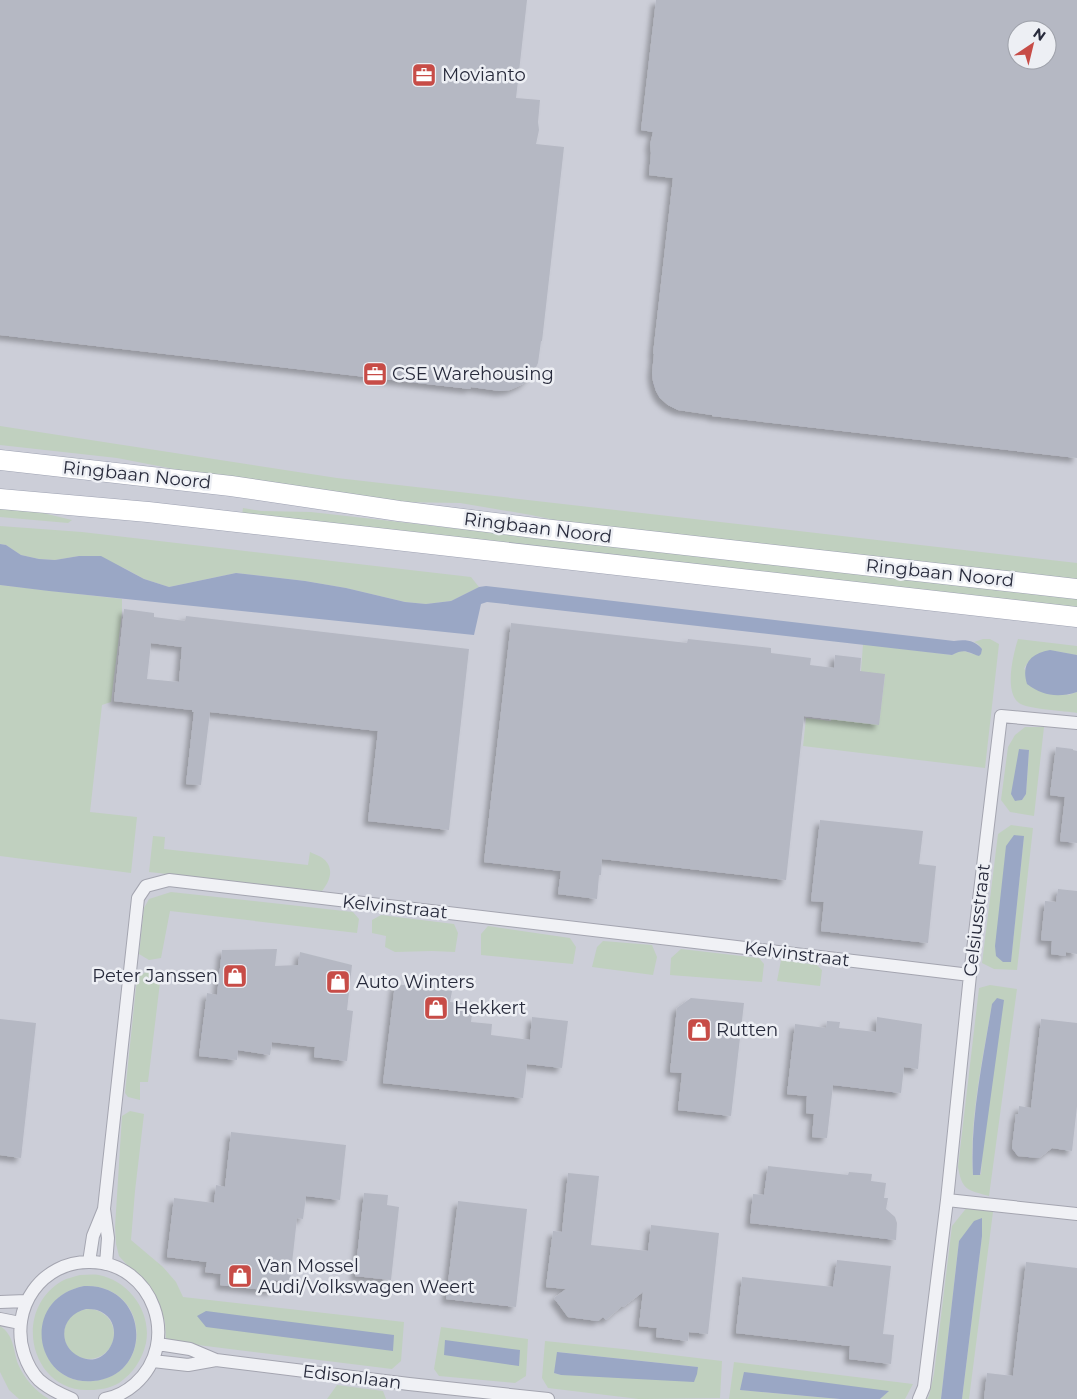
<svg xmlns="http://www.w3.org/2000/svg" width="1077" height="1399" viewBox="0 0 1077 1399" font-family="Montserrat,sans-serif">
<defs>
<filter id="shadow"><feDropShadow dx="-4.5" dy="4.5" stdDeviation="2.5" flood-color="#0004"/></filter>
</defs>
<rect width="100%" height="100%" fill="#dedfe7"/>
<path fill="#ccced8" fill-rule="evenodd" d="M 0,0 L 1077,0 L 1077,1399 L 0,1399 ZM 1017,30 L 1047,30 L 1047,60 L 1017,60 Z"/>
<path fill="#c0d0bf" fill-rule="evenodd" d="M 0,426 L 337,478 L 1077,563 L 1077,580 L 569,523 L 531,515 L 460,503 L 399,502 L 184,471 L 117,458 L 0,445 Z
M 0,508 L 39,512 L 72,520 L 68,523 L 0,517 Z
M 243,508 L 261,511 L 311,512 L 1077,599 L 1077,610 L 242,515 Z
M 0,526 L 82,532 L 471,577 L 479,587 L 451,601 L 426,604 L 405,602 L 346,588 L 305,581 L 236,573 L 169,587 L 144,579 L 124,568 L 79,556 L 55,560 L 39,559 L 21,555 L 6,545 L 0,544 Z
M 0,585 L 122,599 L 122,612 L 111,702 L 102,705 L 90,812 L 137,817 L 131,873 L 0,856 Z
M 983,639 L 990,639 L 999,644 L 985,768 L 803,746 L 806,718 L 831,721 L 833,705 L 854,720 L 879,723 L 885,675 L 861,672 L 863,644 L 952,655 C 960,650 964,650 972,654 L 982,649 L 978,644 L 974,642 Z
M 1018,639 L 1077,646 L 1077,655 C 1060,653 1049,646 1034,657 C 1029,661 1027,663 1024,669 L 1068,695 L 1077,692 L 1077,713 C 1066,711 1026,709 1019,703 C 1004,692 1013,655 1018,639 Z
M 1025,727 L 1044,727 L 1034,816 L 1010,812 L 1001,800 L 1008,747 L 1015,735 ZM 1019,749 L 1029,750 L 1026,794 L 1022,800 Z
M 1011,825 L 1033,828 L 1017,970 L 994,969 L 982,963 L 998,834 ZM 1024,836 L 1011,961 L 1003,962 Z
M 153,836 L 165,837 L 164,849 L 308,865 L 310,852 C 313,854 318,855 321,857 C 335,866 331,880 322,891 L 149,872 Z
M 171,892 L 353,912 L 359,919 L 357,933 L 170,911 L 161,958 L 149,960 L 139,954 L 144,908 L 149,899 Z
M 381,915 L 454,924 L 458,933 L 455,952 L 432,951 L 395,952 L 385,947 L 386,936 L 372,933 L 372,920 Z
M 488,926 L 570,938 L 576,947 L 573,964 L 481,955 L 481,934 Z
M 603,941 L 652,945 L 657,957 L 653,975 L 592,967 L 597,947 Z
M 681,949 L 759,958 L 764,964 L 762,982 L 670,975 L 671,958 Z
M 781,960 L 817,965 L 822,970 L 820,986 L 777,981 Z
M 147,971 L 161,974 L 148,1082 L 140,1082 L 140,1100 L 128,1097 L 125,1093 L 137,978 Z
M 990,985 L 1017,989 L 989,1196 C 967,1190 962,1190 958,1167 L 979,988 ZM 992,1004 L 981,1174 L 973,1175 C 969,1118 983,1060 992,1004 Z
M 130,1111 L 144,1114 L 135,1191 L 131,1240 L 163,1267 L 176,1282 L 183,1297 L 404,1322 L 401,1361 L 392,1369 L 166,1341 L 165,1322 L 156,1297 L 119,1256 L 116,1244 L 115,1227 L 122,1116 Z
M 994,1204 L 969,1399 L 962,1399 L 982,1236 L 982,1218 L 959,1241 L 941,1399 L 927,1399 L 929,1396 L 934,1374 L 952,1226 L 968,1206 Z
M 80,1275 C 86,1275 93,1274 99,1275 C 129,1281 152,1312 146,1343 C 142,1360 133,1373 119,1383 C 110,1388 100,1390 90,1390 C 31,1393 11,1311 62,1281 C 67,1278 74,1277 80,1275 ZM 84,1286 C 150,1283 155,1376 93,1381 C 34,1386 20,1299 84,1286 Z
M64 1334a25 25 0 1 1 50 0a25 25 0 1 1-50 0Z
M 0,1326 C 14,1335 13,1349 18,1364 C 24,1378 36,1392 49,1399 L 19,1399 L 9,1390 L 0,1372 Z
M 441,1327 L 528,1339 L 526,1376 L 515,1383 L 439,1376 L 434,1369 Z
M 545,1341 L 623,1349 L 722,1361 L 720,1398 L 639,1399 L 548,1388 L 542,1378 ZM 558,1352 L 698,1367 L 698,1368 L 578,1375 L 561,1375 L 554,1373 Z
M 734,1362 L 913,1384 L 905,1399 L 880,1399 L 888,1391 L 741,1390 L 840,1399 L 729,1399 Z
M 337,1385 L 383,1391 L 386,1399 L 327,1399 Z"/>
<path fill="#9aa7c5" fill-rule="evenodd" d="M 0,544 L 6,545 L 21,555 L 39,559 L 55,560 L 79,556 L 101,556 L 144,579 L 169,587 L 236,573 L 305,581 L 346,588 L 405,602 L 426,604 L 451,601 L 479,587 L 486,586 L 954,641 C 965,639 975,640 982,649 L 981,654 L 979,656 C 967,652 965,648 952,655 L 487,602 L 481,604 L 474,635 L 49,591 L 0,585 Z
M 1050,650 L 1077,655 L 1077,692 C 1058,698 1043,696 1027,684 C 1021,664 1030,654 1050,650 Z
M 1019,749 L 1029,750 L 1026,794 L 1022,800 L 1015,801 L 1011,794 Z
M 1014,835 L 1024,836 L 1011,962 L 1003,962 L 996,956 L 995,946 L 1006,846 Z
M 997,998 L 1004,1000 L 980,1175 L 973,1175 C 970,1118 983,1060 992,1004 Z
M 982,1218 L 982,1236 L 962,1399 L 941,1399 L 959,1241 L 974,1221 Z
M 84,1286 C 149,1283 155,1376 93,1381 C 34,1386 19,1299 84,1286 ZM 86,1309 C 89,1309 94,1309 97,1310 C 130,1321 110,1371 80,1357 C 74,1354 69,1350 66,1343 C 60,1327 70,1313 86,1309 Z
M 206,1311 L 394,1335 L 393,1351 L 206,1327 L 197,1316 Z
M 445,1340 L 520,1350 L 519,1366 L 444,1355 Z
M 557,1352 L 698,1367 L 697,1374 L 694,1382 L 561,1375 L 554,1373 Z
M 744,1372 L 889,1391 L 880,1399 L 840,1399 L 740,1390 Z"/>
<path fill="#b5b8c3" fill-rule="evenodd" filter="url(#shadow)" d="M 0,0 L 527,0 L 516,98 L 540,100 L 538,122 L 539,130 L 536,144 L 564,147 L 542,341 L 541,341 L 538,363 L 532,375 L 523,384 L 510,390 L 500,391 L 471,387 L 470,389 L 0,335 Z
M 656,0 L 1077,0 L 1077,458 L 712,416 L 712,415 L 678,410 L 668,405 L 660,398 L 656,391 L 653,381 L 652,373 L 654,354 L 653,354 L 673,178 L 649,175 L 651,153 L 650,145 L 653,132 L 641,130 ZM 1017,30 L 1047,30 L 1047,60 L 1017,60 Z
M 124,609 L 154,613 L 154,617 L 185,621 L 186,616 L 469,649 L 449,830 L 368,821 L 378,731 L 210,712 L 201,785 L 186,784 L 194,712 L 192,712 L 192,710 L 114,701 ZM 151,643 L 182,647 L 179,682 L 147,679 Z
M 511,623 L 687,643 L 688,639 L 771,648 L 771,653 L 811,658 L 810,665 L 834,668 L 835,655 L 861,658 L 860,671 L 885,674 L 879,725 L 804,716 L 786,880 L 602,859 L 601,875 L 599,875 L 597,899 L 558,894 L 561,871 L 484,862 Z
M 1056,747 L 1073,749 L 1073,750 L 1077,751 L 1077,843 L 1060,841 L 1065,797 L 1050,795 Z
M 820,820 L 923,831 L 919,864 L 936,866 L 928,943 L 821,931 L 824,902 L 811,901 Z
M 1058,889 L 1077,891 L 1077,954 L 1066,952 L 1066,956 L 1051,954 L 1052,941 L 1041,940 L 1045,901 L 1056,902 Z
M 277,949 L 275,966 L 298,965 L 300,952 L 352,965 L 347,1010 L 353,1011 L 347,1061 L 314,1057 L 315,1047 L 272,1042 L 270,1055 L 238,1050 L 237,1060 L 199,1056 L 207,993 L 217,995 L 222,950 Z
M 395,984 L 452,991 L 450,1002 L 473,1005 L 471,1022 L 492,1024 L 491,1035 L 530,1040 L 532,1017 L 568,1021 L 562,1068 L 527,1064 L 523,1098 L 383,1083 Z
M 691,998 L 744,1003 L 731,1116 L 678,1110 L 682,1073 L 670,1072 L 677,1008 Z
M 877,1017 L 922,1024 L 918,1069 L 904,1067 L 901,1093 L 833,1085 L 827,1138 L 812,1137 L 814,1114 L 806,1113 L 807,1096 L 787,1094 L 795,1024 L 826,1028 L 827,1021 L 840,1022 L 839,1028 L 876,1032 Z
M 0,1019 L 36,1023 L 21,1158 L 0,1155 Z
M 1041,1019 L 1077,1023 L 1077,1106 L 1072,1151 L 1052,1148 L 1039,1158 L 1018,1156 L 1012,1148 L 1016,1114 L 1018,1114 L 1019,1106 L 1031,1108 Z
M 231,1132 L 346,1145 L 340,1200 L 306,1196 L 303,1219 L 297,1218 L 290,1281 L 274,1280 L 273,1291 L 220,1285 L 221,1274 L 205,1272 L 207,1262 L 167,1257 L 174,1198 L 214,1203 L 216,1185 L 225,1187 Z
M 768,1166 L 848,1175 L 849,1172 L 872,1174 L 871,1181 L 886,1183 L 884,1198 L 888,1198 L 886,1209 L 895,1217 L 897,1223 L 896,1240 L 750,1223 L 753,1194 L 764,1195 Z
M 568,1173 L 599,1176 L 591,1245 L 648,1251 L 651,1225 L 719,1233 L 708,1334 L 689,1332 L 688,1341 L 656,1337 L 657,1328 L 639,1326 L 643,1292 L 623,1307 L 622,1306 L 606,1320 L 603,1317 L 598,1321 L 568,1317 L 554,1298 L 566,1289 L 546,1287 L 553,1231 L 562,1232 Z
M 364,1193 L 388,1195 L 387,1205 L 399,1207 L 391,1280 L 355,1276 Z
M 458,1201 L 527,1209 L 516,1307 L 446,1299 Z
M 837,1260 L 891,1266 L 883,1334 L 894,1335 L 891,1364 L 849,1359 L 850,1346 L 736,1333 L 742,1277 L 833,1287 Z
M 1026,1262 L 1077,1268 L 1077,1399 L 984,1399 L 987,1373 L 1013,1376 Z"/>
<g fill="none" stroke-linecap="round" stroke-linejoin="round">
<defs>
<path id="minor" d="M 947,1200 L 1077,1214
M 89,1262 L 93,1236 L 104,1209
M 106,1264 L 108,1238 L 104,1209 L 138,898 L 146,886 L 169,880 L 695,942 L 970,975
M 0,1302 L 26,1301
M 0,1319 L 20,1323
M 158,1344 L 190,1349 L 216,1360
M 153,1361 L 188,1365 L 216,1360 L 409,1384 L 548,1399
M 72,1399 C 60,1394 49,1389 39,1380 C 32,1373 27,1363 24,1354 C 9,1308 42,1261 90,1262 C 153,1262 182,1342 135,1384 C 127,1391 116,1397 105,1399
M 919,1399 L 924,1387 L 947,1200 L 970,975 L 1001,716 L 1077,723"/>
<path id="primary" d="M 0,460 L 231,486 L 399,511 L 543,529 L 1077,589
M 0,499 L 148,512 L 1077,617"/>
</defs>
<use href="#minor" stroke="#a4a5b0" stroke-width="14"/>
<use href="#primary" stroke="#9ea2b2" stroke-width="21"/>
<use href="#minor" stroke="#f0f1f5" stroke-width="12"/>
<use href="#primary" stroke="#fff" stroke-width="20"/>
</g>
<defs>
<symbol id="office-square" viewBox="-11 -11 22 22"><rect x="-9" y="-9" width="18" height="18" rx="4" fill="#c74c47" stroke="#edeff4"/><path d="M-6-3h4V-5.5h4V-3h4V5H-6ZM-1-4.5V-3h2v-1.5ZM-6 0V1H6V0Z" fill="#fff"/></symbol>
<symbol id="shop-square" viewBox="-11 -11 22 22"><rect x="-9" y="-9" width="18" height="18" rx="4" fill="#c74c47" stroke="#edeff4"/><path d="M-5-2.5h2.3a2.7 3.5 0 0 1 5.4 0H5L5.5 6h-11ZM-1.5-2.5h3a1.5 2.3 0 0 0-3 0Z" fill="#fff"/></symbol>
</defs>
<g fill-rule="evenodd">
<use href="#office-square" x="410" y="61" width="28" height="28"/>
<use href="#office-square" x="361" y="360" width="28" height="28"/>
<use href="#shop-square" x="221" y="962" width="28" height="28"/>
<use href="#shop-square" x="324" y="968" width="28" height="28"/>
<use href="#shop-square" x="422" y="994" width="28" height="28"/>
<use href="#shop-square" x="685" y="1016" width="28" height="28"/>
<use href="#shop-square" x="226" y="1262" width="28" height="28"/>
</g>
<g text-anchor="middle" stroke-width="5" stroke-linejoin="round" paint-order="stroke">
<g font-size="18" fill="#282b3c" stroke="#edeff4" text-anchor="start">
<text x="442" y="81">Movianto</text>
<text x="392" y="380">CSE Warehousing</text>
<text x="218" y="982" text-anchor="end">Peter Janssen</text>
<text x="356" y="988">Auto Winters</text>
<text x="454" y="1014">Hekkert</text>
<text x="716" y="1036">Rutten</text>
<text x="258" y="1272">Van Mossel<tspan x="258" dy="21">Audi/Volkswagen Weert</tspan></text>
</g>
<g font-size="18" fill="#282b3c" stroke="#edeff4">
<text transform="translate(137 475) rotate(6)" y="6">Ringbaan Noord</text>
<text transform="translate(538 528) rotate(7)" y="6">Ringbaan Noord</text>
<text transform="translate(940 573) rotate(6)" y="6">Ringbaan Noord</text>
<text transform="translate(395 907) rotate(6)" y="6">Kelvinstraat</text>
<text transform="translate(977 920) rotate(-83)" y="6">Celsiusstraat</text>
<text transform="translate(797 954) rotate(7)" y="6">Kelvinstraat</text>
<text transform="translate(352 1377) rotate(7)" y="6">Edisonlaan</text>
</g>
</g>
<g transform="translate(1032 45) rotate(35)"><circle r="24" fill="#edeff4" stroke="#9ea1aa"/>
<path d="M0-4L9 19L0 12L-9 19Z" fill="#c74c47"/>
<text y="-8" font-size="14" font-weight="bold" text-anchor="middle" fill="#282b3c">N</text>
</g>
</svg>
